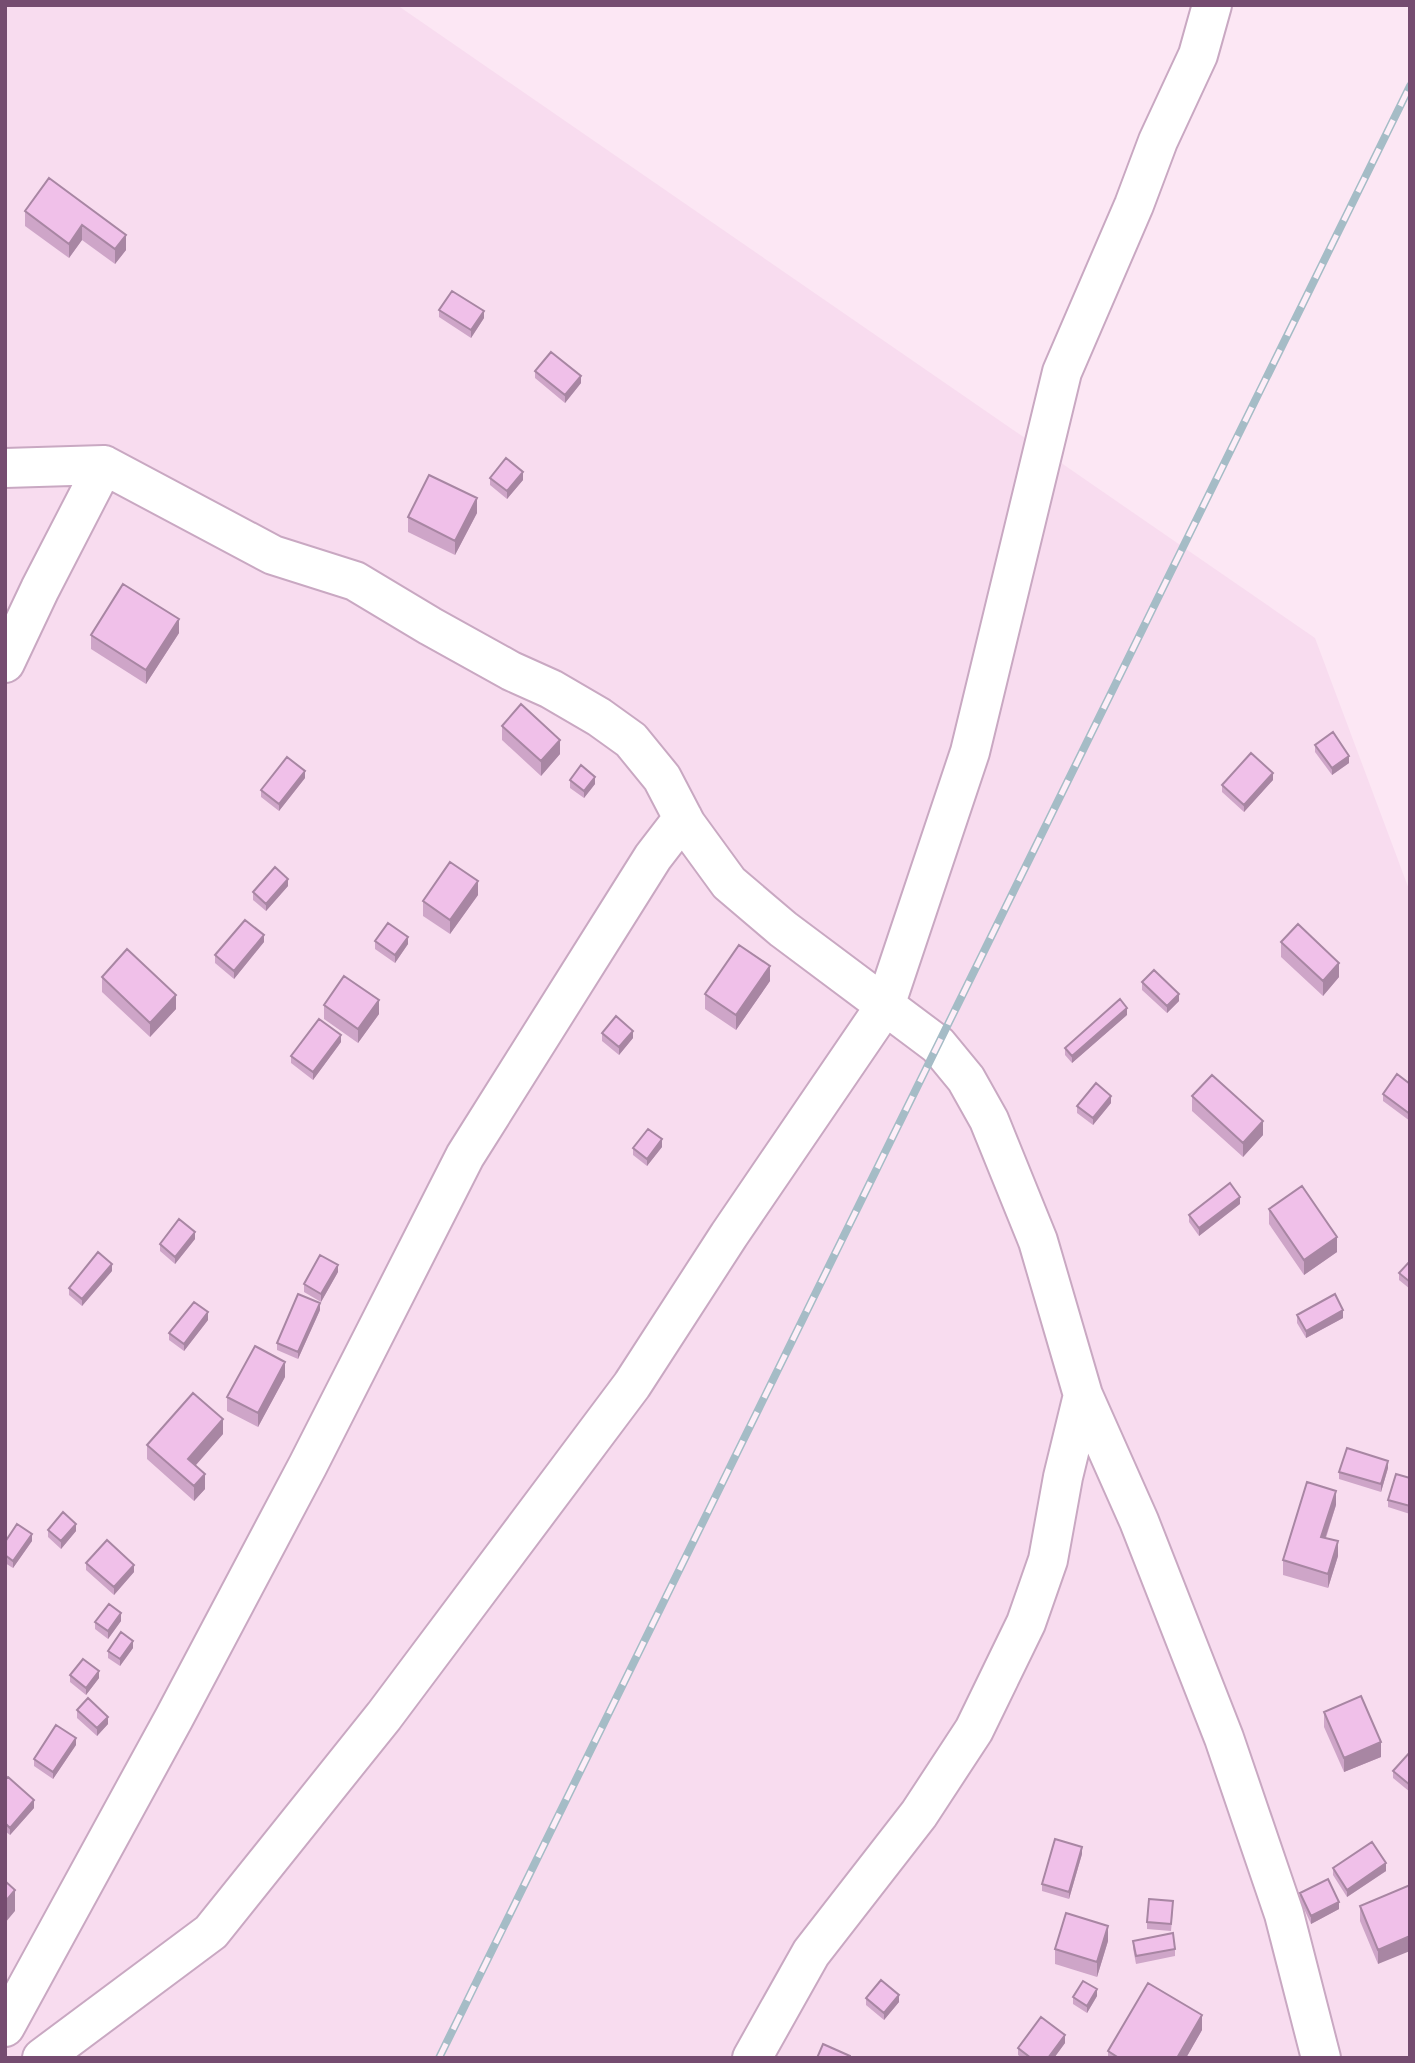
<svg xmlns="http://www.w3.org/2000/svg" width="1415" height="2063" viewBox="0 0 1415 2063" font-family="Overpass,sans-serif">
<rect width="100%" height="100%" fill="#fce7f4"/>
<path fill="#f8dcef" d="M 5,5 L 397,5 L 1315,638 L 1410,892 L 1410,2058 L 5,2058 Z"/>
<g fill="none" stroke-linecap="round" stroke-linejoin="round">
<defs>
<path id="minor" d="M 5,468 L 104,465 L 273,555 L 355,581 L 430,626 L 511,671 L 551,689 L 599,717 L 631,740 L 662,778 L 686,824 L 729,883 L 783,929 L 938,1045 L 966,1079 L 989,1120 L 1038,1241 L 1083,1395 L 1139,1521 L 1224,1738 L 1284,1914 L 1321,2058
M 5,663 L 40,589 L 104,465
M 5,2027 L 174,1718 L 308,1465 L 465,1156 L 653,857 L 683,818
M 42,2058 L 211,1932 L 384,1716 L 632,1385 L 729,1235 L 885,1006 L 970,752 L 1062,372 L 1134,205 L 1158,141 L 1198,55 L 1212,5
M 752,2058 L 811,1953 L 919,1814 L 974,1730 L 1026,1623 L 1048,1560 L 1063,1477 L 1083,1395"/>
</defs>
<use href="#minor" stroke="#c9a8c2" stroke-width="42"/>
<use href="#minor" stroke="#fff" stroke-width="38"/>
<defs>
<path id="rail" d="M 439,2058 L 1410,86"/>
</defs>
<use href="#rail" stroke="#a5bcc6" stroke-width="8"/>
<use href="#rail" stroke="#feeef8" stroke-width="5" stroke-dasharray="16" stroke-linecap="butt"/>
</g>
<path fill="#cea5c8" d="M 49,178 L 126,250 L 115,264 L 82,240 L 69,258 L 25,226 L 25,211 Z
M 439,310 L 484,318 L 471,338 L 439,317 Z
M 535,371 L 581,383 L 565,403 L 535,378 Z
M 490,478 L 523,480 L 507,499 L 490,485 Z
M 477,513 L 455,555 L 408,532 L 408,517 Z
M 179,633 L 146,684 L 91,649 L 91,635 Z
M 502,726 L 560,754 L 541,776 L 502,740 Z
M 1315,745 L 1349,763 L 1332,775 L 1315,752 Z
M 305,778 L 279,811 L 261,797 L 261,790 Z
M 570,780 L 595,784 L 584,798 L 570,788 Z
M 1273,780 L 1244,812 L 1222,792 L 1222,785 Z
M 288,886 L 266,911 L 253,900 L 253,892 Z
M 478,895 L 450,934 L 423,916 L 423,901 Z
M 375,941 L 408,944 L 395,963 L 375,949 Z
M 264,942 L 234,979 L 215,963 L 215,955 Z
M 1281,942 L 1339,977 L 1323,996 L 1281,957 Z
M 102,977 L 176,1009 L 150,1037 L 102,992 Z
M 770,981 L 736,1030 L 705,1009 L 705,994 Z
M 1142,982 L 1179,1001 L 1167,1013 L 1142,990 Z
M 324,1005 L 379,1014 L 358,1043 L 324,1019 Z
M 1127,1015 L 1072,1063 L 1065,1055 L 1065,1048 Z
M 602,1033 L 633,1038 L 619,1055 L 602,1041 Z
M 341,1042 L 313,1080 L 291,1063 L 291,1056 Z
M 1410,1084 L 1410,1121 L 1383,1101 L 1383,1094 Z
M 1192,1096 L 1263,1135 L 1243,1157 L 1192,1111 Z
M 1111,1103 L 1093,1125 L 1077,1113 L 1077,1106 Z
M 662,1147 L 647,1166 L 633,1155 L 633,1148 Z
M 1240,1204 L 1199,1236 L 1189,1222 L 1189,1215 Z
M 1269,1209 L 1337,1252 L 1304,1275 L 1269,1224 Z
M 195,1239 L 175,1264 L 160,1251 L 160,1244 Z
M 1410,1261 L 1410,1289 L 1399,1280 L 1399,1273 Z
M 112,1271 L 82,1306 L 69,1295 L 69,1288 Z
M 338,1272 L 321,1302 L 304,1292 L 304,1284 Z
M 320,1310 L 298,1359 L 277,1350 L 277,1343 Z
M 1297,1315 L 1343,1318 L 1306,1338 L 1297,1323 Z
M 208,1320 L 184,1351 L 169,1340 L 169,1333 Z
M 285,1377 L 258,1427 L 227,1411 L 227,1397 Z
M 223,1434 L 195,1466 L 205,1489 L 194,1501 L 147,1459 L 147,1445 Z
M 1388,1468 L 1381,1492 L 1339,1479 L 1339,1472 Z
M 1410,1478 L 1410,1514 L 1388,1507 L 1388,1500 Z
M 1336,1505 L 1326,1538 L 1338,1556 L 1328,1588 L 1283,1575 L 1283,1560 Z
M 48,1530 L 76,1531 L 61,1549 L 48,1537 Z
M 32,1541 L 13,1568 L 5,1563 L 5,1542 Z
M 86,1563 L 134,1572 L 114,1595 L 86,1570 Z
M 121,1621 L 108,1639 L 95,1629 L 95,1622 Z
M 133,1648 L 120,1666 L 108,1658 L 108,1651 Z
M 70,1675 L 99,1678 L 86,1695 L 70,1682 Z
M 77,1710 L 108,1724 L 97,1736 L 77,1718 Z
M 1324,1712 L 1381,1757 L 1344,1772 L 1324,1727 Z
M 76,1745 L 53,1779 L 34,1766 L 34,1759 Z
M 1410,1752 L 1410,1792 L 1393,1778 L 1393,1771 Z
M 5,1780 L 34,1808 L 10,1835 L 5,1831 Z
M 1082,1854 L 1069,1899 L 1042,1891 L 1042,1884 Z
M 1333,1868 L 1386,1871 L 1347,1897 L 1333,1875 Z
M 1410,1885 L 1378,1964 L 1360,1921 L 1360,1906 Z
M 1300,1893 L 1339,1909 L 1311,1924 L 1300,1900 Z
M 1173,1908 L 1171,1931 L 1147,1929 L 1147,1922 Z
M 1108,1941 L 1097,1977 L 1055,1964 L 1055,1949 Z
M 1133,1941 L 1175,1949 L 1175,1956 L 1136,1964 L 1133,1948 Z
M 1097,1996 L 1087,2013 L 1073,2004 L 1073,1997 Z
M 866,1998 L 899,2002 L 884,2020 L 866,2005 Z
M 1202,2030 L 1186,2058 L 1108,2058 L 1108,2051 Z
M 1065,2043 L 1054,2058 L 1022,2058 L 1018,2055 L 1018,2048 Z"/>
<path fill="#a886a3" d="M 82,225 L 82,240 L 69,258 L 69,244 Z
M 126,235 L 126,250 L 115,264 L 115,249 Z
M 484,311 L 484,318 L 471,338 L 471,330 Z
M 581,376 L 581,383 L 565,403 L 565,395 Z
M 523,472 L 523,480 L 507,499 L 507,491 Z
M 477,498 L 477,513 L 455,555 L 455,541 Z
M 179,619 L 179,633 L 146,684 L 146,670 Z
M 560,740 L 560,754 L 541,776 L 541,761 Z
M 1349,756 L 1349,763 L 1332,775 L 1332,768 Z
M 305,771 L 305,778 L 279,811 L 279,804 Z
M 1273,773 L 1273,780 L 1244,812 L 1244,805 Z
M 595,777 L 595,784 L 584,798 L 584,791 Z
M 288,879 L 288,886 L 266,911 L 266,904 Z
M 478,881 L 478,895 L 450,934 L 450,920 Z
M 264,935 L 264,942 L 234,979 L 234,971 Z
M 408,937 L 408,944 L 395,963 L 395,955 Z
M 1339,963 L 1339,977 L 1323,996 L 1323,981 Z
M 770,966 L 770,981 L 736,1030 L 736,1015 Z
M 1179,994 L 1179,1001 L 1167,1013 L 1167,1006 Z
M 176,995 L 176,1009 L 150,1037 L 150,1023 Z
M 379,1000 L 379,1014 L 358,1043 L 358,1029 Z
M 1127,1008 L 1127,1015 L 1072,1063 L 1072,1056 Z
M 633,1031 L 633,1038 L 619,1055 L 619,1047 Z
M 341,1035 L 341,1042 L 313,1080 L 313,1072 Z
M 1111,1096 L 1111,1103 L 1093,1125 L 1093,1118 Z
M 1263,1121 L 1263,1135 L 1243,1157 L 1243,1143 Z
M 662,1139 L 662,1147 L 647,1166 L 647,1159 Z
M 1240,1197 L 1240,1204 L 1199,1236 L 1199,1228 Z
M 195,1232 L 195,1239 L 175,1264 L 175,1257 Z
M 1337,1237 L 1337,1252 L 1304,1275 L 1304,1260 Z
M 112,1264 L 112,1271 L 82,1306 L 82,1299 Z
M 338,1265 L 338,1272 L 321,1302 L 321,1294 Z
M 320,1303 L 320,1310 L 298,1359 L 298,1352 Z
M 1343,1310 L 1343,1318 L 1306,1338 L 1306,1331 Z
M 208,1312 L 208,1320 L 184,1351 L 184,1344 Z
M 285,1362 L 285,1377 L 258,1427 L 258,1413 Z
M 223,1419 L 223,1434 L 188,1474 L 188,1459 Z
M 1388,1461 L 1388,1468 L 1381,1492 L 1381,1484 Z
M 205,1474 L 205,1489 L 194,1501 L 194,1486 Z
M 1336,1491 L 1336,1505 L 1321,1551 L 1321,1537 Z
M 76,1524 L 76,1531 L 61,1549 L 61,1541 Z
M 32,1534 L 32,1541 L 13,1568 L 13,1561 Z
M 1338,1541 L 1338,1556 L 1328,1588 L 1328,1574 Z
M 134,1565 L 134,1572 L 114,1595 L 114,1587 Z
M 121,1613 L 121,1621 L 108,1639 L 108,1631 Z
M 133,1641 L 133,1648 L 120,1666 L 120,1659 Z
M 99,1671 L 99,1678 L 86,1695 L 86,1688 Z
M 108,1717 L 108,1724 L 97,1736 L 97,1728 Z
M 76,1738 L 76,1745 L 53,1779 L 53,1772 Z
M 1381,1742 L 1381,1757 L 1344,1772 L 1344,1758 Z
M 34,1800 L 34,1808 L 10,1835 L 10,1828 Z
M 1082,1847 L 1082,1854 L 1069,1899 L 1069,1892 Z
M 1386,1863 L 1386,1871 L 1347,1897 L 1347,1890 Z
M 15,1890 L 15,1911 L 5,1923 L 5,1902 Z
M 1339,1902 L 1339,1909 L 1311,1924 L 1311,1916 Z
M 1108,1926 L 1108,1941 L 1097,1977 L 1097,1962 Z
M 1410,1936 L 1410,1951 L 1378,1964 L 1378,1950 Z
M 1097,1989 L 1097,1996 L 1087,2013 L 1087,2006 Z
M 899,1995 L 899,2002 L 884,2020 L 884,2013 Z
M 1202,2015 L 1202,2030 L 1186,2058 L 1177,2058 Z
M 1065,2035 L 1065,2043 L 1054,2058 L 1048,2058 Z"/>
<path fill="#f0c0e9" stroke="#a886a3" stroke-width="2" d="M 49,178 L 126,235 L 115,249 L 82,225 L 69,244 L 25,211 Z
M 452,291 L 484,311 L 471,330 L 439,310 Z
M 551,352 L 581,376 L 565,395 L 535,371 Z
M 506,458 L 523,472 L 507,491 L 490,478 Z
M 429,475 L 477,498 L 455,541 L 408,517 Z
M 123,584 L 179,619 L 146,670 L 91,635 Z
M 521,704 L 560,740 L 541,761 L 502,726 Z
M 1333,732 L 1349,756 L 1332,768 L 1315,745 Z
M 1251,753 L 1273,773 L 1244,805 L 1222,785 Z
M 287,757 L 305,771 L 279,804 L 261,790 Z
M 581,765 L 595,777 L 584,791 L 570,780 Z
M 450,862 L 478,881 L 450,920 L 423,901 Z
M 275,867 L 288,879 L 266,904 L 253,892 Z
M 245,920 L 264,935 L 234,971 L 215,955 Z
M 388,923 L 408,937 L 395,955 L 375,941 Z
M 1298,924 L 1339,963 L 1323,981 L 1281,942 Z
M 739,945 L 770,966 L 736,1015 L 705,994 Z
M 127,949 L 176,995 L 150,1023 L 102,977 Z
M 1154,970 L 1179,994 L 1167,1006 L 1142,982 Z
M 344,976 L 379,1000 L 358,1029 L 324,1005 Z
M 1120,999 L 1127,1008 L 1072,1056 L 1065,1048 Z
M 616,1016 L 633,1031 L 619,1047 L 602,1033 Z
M 319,1019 L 341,1035 L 313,1072 L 291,1056 Z
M 1397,1074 L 1410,1084 L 1410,1114 L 1383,1094 Z
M 1212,1075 L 1263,1121 L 1243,1143 L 1192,1096 Z
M 1096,1083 L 1111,1096 L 1093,1118 L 1077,1106 Z
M 648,1129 L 662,1139 L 647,1159 L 633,1148 Z
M 1230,1183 L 1240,1197 L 1199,1228 L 1189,1215 Z
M 1302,1186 L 1337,1237 L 1304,1260 L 1269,1209 Z
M 179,1219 L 195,1232 L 175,1257 L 160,1244 Z
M 98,1252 L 112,1264 L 82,1299 L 69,1288 Z
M 320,1255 L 338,1265 L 321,1294 L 304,1284 Z
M 1410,1261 L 1410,1282 L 1399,1273 Z
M 298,1294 L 320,1303 L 298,1352 L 277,1343 Z
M 1335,1294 L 1343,1310 L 1306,1331 L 1297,1315 Z
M 194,1302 L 208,1312 L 184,1344 L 169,1333 Z
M 255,1346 L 285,1362 L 258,1413 L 227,1397 Z
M 193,1393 L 223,1419 L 188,1459 L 205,1474 L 194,1486 L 147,1445 Z
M 1347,1448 L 1388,1461 L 1381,1484 L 1339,1472 Z
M 1396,1474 L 1410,1478 L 1410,1506 L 1388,1500 Z
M 1307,1482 L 1336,1491 L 1321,1537 L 1338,1541 L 1328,1574 L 1283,1560 Z
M 63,1512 L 76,1524 L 61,1541 L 48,1530 Z
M 17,1524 L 32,1534 L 13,1561 L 5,1555 L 5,1542 Z
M 107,1540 L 134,1565 L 114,1587 L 86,1563 Z
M 109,1604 L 121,1613 L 108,1631 L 95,1622 Z
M 121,1632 L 133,1641 L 120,1659 L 108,1651 Z
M 83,1659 L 99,1671 L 86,1688 L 70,1675 Z
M 1361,1696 L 1381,1742 L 1344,1758 L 1324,1712 Z
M 88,1698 L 108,1717 L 97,1728 L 77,1710 Z
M 56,1725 L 76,1738 L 53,1772 L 34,1759 Z
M 1410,1752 L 1410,1785 L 1393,1771 Z
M 8,1777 L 34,1800 L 10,1828 L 5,1823 L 5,1780 Z
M 1055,1839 L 1082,1847 L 1069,1892 L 1042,1884 Z
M 1372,1842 L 1386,1863 L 1347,1890 L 1333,1868 Z
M 1328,1879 L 1339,1902 L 1311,1916 L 1300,1893 Z
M 5,1881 L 15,1890 L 5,1902 Z
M 1410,1885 L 1410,1936 L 1378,1950 L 1360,1906 Z
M 1149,1899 L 1173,1901 L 1171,1924 L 1147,1922 Z
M 1066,1913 L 1108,1926 L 1097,1962 L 1055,1949 Z
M 1173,1933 L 1175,1949 L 1136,1956 L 1133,1941 Z
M 881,1980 L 899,1995 L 884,2013 L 866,1998 Z
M 1083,1981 L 1097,1989 L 1087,2006 L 1073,1997 Z
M 1148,1983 L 1202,2015 L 1177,2058 L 1119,2058 L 1108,2051 Z
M 1041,2017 L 1065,2035 L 1048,2058 L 1031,2058 L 1018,2048 Z
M 823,2044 L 850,2056 L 850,2058 L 817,2058 Z"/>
<rect width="1415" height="2063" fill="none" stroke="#754c70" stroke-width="14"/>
</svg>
